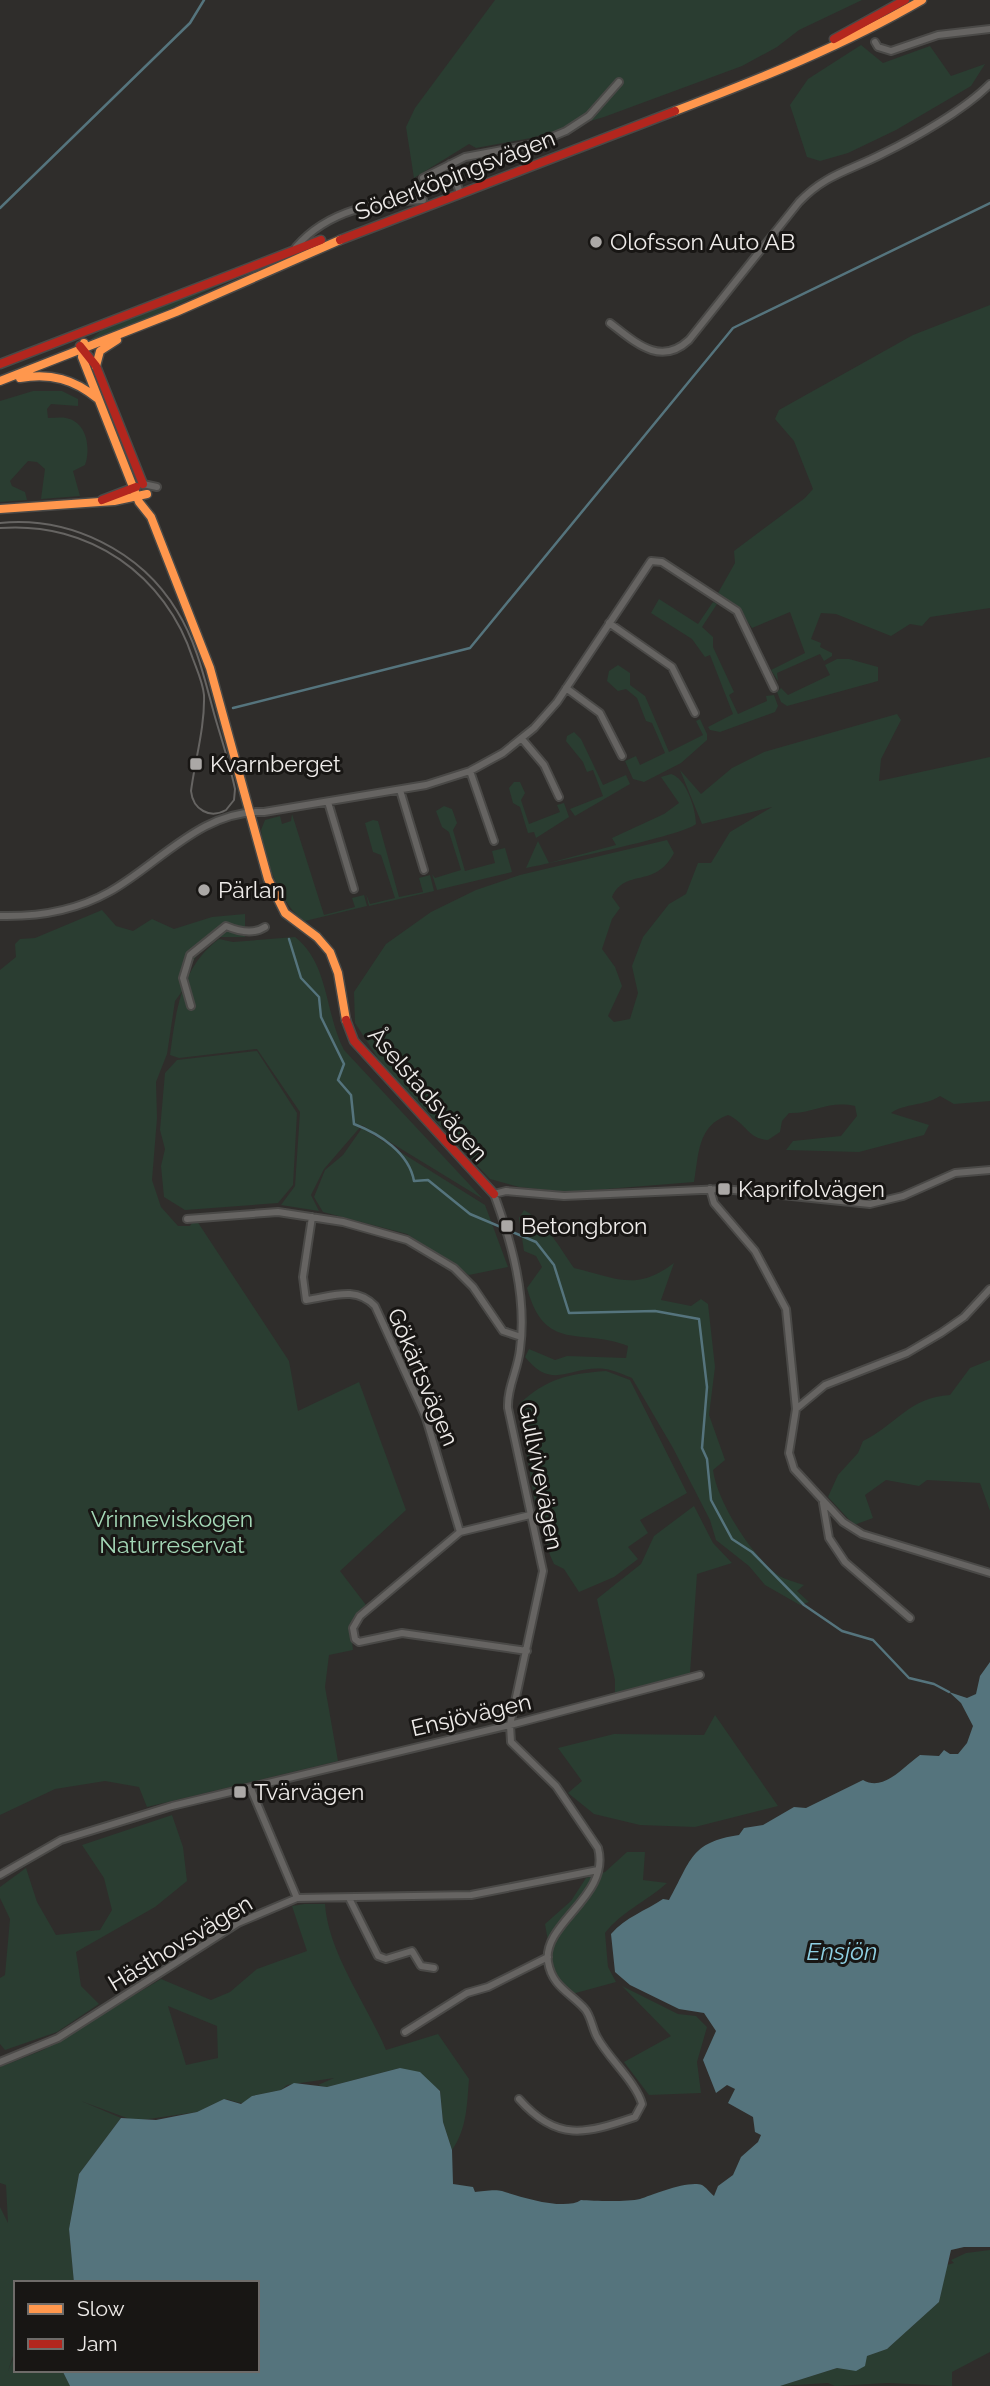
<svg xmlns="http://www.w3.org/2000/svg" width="990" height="2386" viewBox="0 0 990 2386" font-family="Raleway,sans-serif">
<rect width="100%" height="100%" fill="#2f2d2b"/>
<path fill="#2a3d31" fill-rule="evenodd" d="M 495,0 L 862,0 L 799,30 L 777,47 L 742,66 L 604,117 L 531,138 L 476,148 L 469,144 L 414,178 L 406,127 L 415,108 Z
M 861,45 L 883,63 L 930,46 L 951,76 L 985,64 L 971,86 L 896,130 L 848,153 L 820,161 L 807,157 L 790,105 L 808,79 Z
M 242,275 L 144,320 L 90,340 L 102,330 Z
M 990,305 L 990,608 L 930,617 L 922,626 L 910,624 L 891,636 L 836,614 L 821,613 L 811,639 L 821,643 L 820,647 L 832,653 L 832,656 L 824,661 L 820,654 L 777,673 L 778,681 L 771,670 L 805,653 L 790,612 L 752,628 L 739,609 L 718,593 L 735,563 L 734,551 L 805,498 L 813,489 L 794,441 L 775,419 L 779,410 L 913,335 Z
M 33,391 L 62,391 L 78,399 L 78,406 L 51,404 L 47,409 L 48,418 C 54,418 61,417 66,418 C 87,422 91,448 85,465 L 73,471 L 80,496 L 41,499 L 45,469 L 37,462 L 28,461 L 10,481 L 12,486 L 25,492 L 27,500 L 0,502 L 0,401 Z
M 659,599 L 698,624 L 713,602 L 717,604 L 702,627 L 713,637 L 713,647 L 734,692 L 729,695 L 738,714 L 767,701 L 766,696 L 774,695 L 778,706 L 775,712 L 720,732 L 710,730 L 708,727 L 733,714 L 710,655 L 705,657 L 692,639 L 651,613 Z
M 837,659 L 849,659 L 878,667 L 878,681 L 787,706 L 781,702 L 777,692 L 781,688 L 788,695 L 830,675 L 825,665 Z
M 618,665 L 630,673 L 630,685 L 645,696 L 669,752 L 703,735 L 696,721 L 700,719 L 707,734 L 707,740 L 681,763 L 644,782 L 633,779 L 625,761 L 636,756 L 640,765 L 665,753 L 652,723 L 646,721 L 637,698 L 626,689 L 618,691 L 607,681 L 609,671 Z
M 897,714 L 901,720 L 881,759 L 879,781 L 990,757 L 990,1101 L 954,1104 L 940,1096 C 925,1106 905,1103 891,1113 L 929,1125 L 924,1135 L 859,1152 L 786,1150 L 793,1141 L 841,1136 L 857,1116 L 855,1106 C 828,1100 813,1114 789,1113 L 782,1121 L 780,1132 L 768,1140 C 748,1139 745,1122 728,1115 C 697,1126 699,1154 694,1182 L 569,1192 L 519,1187 L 490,1179 L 381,1063 L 355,1023 L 354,992 L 386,944 L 431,912 L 476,890 L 520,875 L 667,840 L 674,853 C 654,890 626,867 612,897 L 620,908 L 612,919 L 602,949 L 615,967 L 622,986 L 608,1016 L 614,1022 L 630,1019 L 638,993 L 632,966 L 643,937 L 669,904 L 686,894 L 698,863 L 711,863 L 730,832 L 772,807 L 702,824 L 680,770 L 701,794 L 732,768 L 764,752 Z
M 574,732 L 581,739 L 603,785 L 626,775 L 630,784 L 575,816 L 570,809 L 603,796 L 593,770 L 587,772 L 583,762 L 566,741 L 567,736 Z
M 671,774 C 686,778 696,809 696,824 C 685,835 551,863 526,868 L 538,841 L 549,863 L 616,845 L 612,838 L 664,814 L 679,803 L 661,777 Z
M 514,782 L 520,782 L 525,793 L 521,800 L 529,824 L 560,812 L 557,805 L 564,803 L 569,817 L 536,838 L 534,832 L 528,833 L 520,807 L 513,803 L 509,788 Z
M 444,806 L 452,809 L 457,823 L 453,830 L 465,871 L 495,863 L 492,851 L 505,848 L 512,872 L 437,890 L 432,874 L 435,878 L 461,870 L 449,832 L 442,827 L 436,811 Z
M 292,814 L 324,915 L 355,907 L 352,898 L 364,895 L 367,906 L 305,921 C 281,908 264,856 261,830 L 265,820 L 280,816 L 282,824 L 291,821 Z
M 373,820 L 378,821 L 399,897 L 423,892 L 419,878 L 430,875 L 434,891 L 369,906 L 366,894 L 370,904 L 395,898 L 381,855 L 373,852 L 365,823 Z
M 102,910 L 116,926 L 133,931 L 152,919 L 174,929 L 212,917 L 245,914 L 245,937 L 218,937 L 202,948 L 187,970 L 183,990 L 175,1001 L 167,1054 L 156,1082 L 157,1118 L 152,1180 L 161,1207 L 178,1226 L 190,1226 L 195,1218 L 289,1361 L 298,1411 L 359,1382 L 406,1510 L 340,1571 L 366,1605 L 350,1626 L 353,1650 L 329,1655 L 325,1687 L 338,1761 L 147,1807 L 139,1787 L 105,1781 L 55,1789 L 0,1815 L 0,970 L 16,957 L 15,944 L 20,939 L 35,938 Z
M 295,937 C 329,963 325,1014 344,1050 L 483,1199 L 362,1125 L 324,1169 L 311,1195 L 319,1211 L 281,1205 L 295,1186 L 300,1112 L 257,1049 L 179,1058 L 170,1055 C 176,1011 181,967 219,939 L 233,942 Z
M 257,1051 L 297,1113 L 293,1185 L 278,1203 L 185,1210 L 164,1197 L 161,1166 L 165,1149 L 160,1130 L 165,1073 L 177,1060 Z
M 362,1128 L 485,1205 L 508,1267 L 469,1275 L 407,1234 L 323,1212 L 314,1197 L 325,1170 L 343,1155 Z
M 524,1210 C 547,1223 559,1247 574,1268 C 617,1278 636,1292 674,1263 L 661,1300 L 691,1306 L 701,1299 L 708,1304 L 715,1367 L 709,1415 L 725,1460 L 713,1470 C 717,1502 752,1556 778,1575 C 785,1580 796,1582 804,1585 L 797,1591 L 809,1602 L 800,1605 L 765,1585 L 749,1566 L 716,1540 L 710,1520 L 673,1448 L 632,1378 C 624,1375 614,1370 605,1369 C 570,1365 553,1392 525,1357 L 529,1349 L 555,1360 L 567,1356 L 626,1358 L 628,1346 C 581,1327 545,1354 527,1288 L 542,1267 L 536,1256 L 524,1251 L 519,1218 Z
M 990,1360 L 990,1511 L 980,1483 L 927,1480 L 919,1486 L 886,1480 L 865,1495 L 873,1518 L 854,1525 L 828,1497 L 838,1475 L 858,1453 L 863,1441 C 895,1426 909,1397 950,1395 L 970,1368 Z
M 606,1371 L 630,1380 L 687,1493 L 640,1520 L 648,1533 L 628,1547 L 638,1559 L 614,1577 L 579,1592 L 564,1569 L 554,1564 L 550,1555 L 534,1498 L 519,1404 C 548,1378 567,1374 606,1371 Z
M 694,1506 L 713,1543 L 732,1563 L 697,1574 L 690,1673 L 615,1693 L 615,1680 L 597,1599 L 641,1564 L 654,1536 Z
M 715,1715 L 778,1806 L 695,1827 L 640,1825 L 594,1814 L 568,1793 L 582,1781 L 558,1748 L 614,1734 L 704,1735 Z
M 172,1815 L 183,1847 L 187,1881 L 155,1907 L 76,1952 L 81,1986 L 99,2004 L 57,2032 L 5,2050 L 0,2044 L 0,1978 L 5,1975 L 10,1919 L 0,1898 L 0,1887 L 26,1868 L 37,1902 L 56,1935 L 100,1930 L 112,1910 L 104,1878 L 82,1845 Z
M 627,1852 L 645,1852 L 643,1880 L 667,1883 C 647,1901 621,1912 605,1933 L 608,1967 L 616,1982 L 572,1994 L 553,1970 L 545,1924 L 571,1901 L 586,1878 L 605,1872 Z
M 304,1904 L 325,1904 C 328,1952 367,2005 386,2050 L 438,2034 L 469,2079 C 467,2104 467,2129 452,2150 L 443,2122 L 440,2090 L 400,2068 L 327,2087 L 318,2085 L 334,2078 L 287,2085 L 281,2090 L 252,2096 C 244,2109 236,2100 224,2099 L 197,2112 L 135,2121 L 81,2101 L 121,2118 L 79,2174 L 69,2229 L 74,2282 L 16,2283 L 16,2347 L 8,2371 L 16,2352 L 16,2370 L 62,2370 L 70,2386 L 0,2386 L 0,2207 L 8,2223 L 6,2185 L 0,2183 L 0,2067 L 43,2050 L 161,1979 L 211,2000 L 230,1992 L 257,1969 L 307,1951 L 292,1906 ZM 168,2006 L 217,2026 L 218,2058 L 186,2065 Z
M 622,1986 L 678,2014 L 696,2016 L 707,2027 L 697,2062 L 701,2093 L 649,2095 L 624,2062 L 671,2036 Z
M 990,2250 L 990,2352 L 952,2372 L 952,2386 L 888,2383 L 835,2386 L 828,2383 L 780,2386 L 837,2368 L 855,2370 L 867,2356 L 887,2349 L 939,2302 L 947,2265 L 954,2263 L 951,2260 L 966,2253 Z"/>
<path fill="#55747d" d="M 990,1662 L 990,2247 L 964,2247 L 951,2250 L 939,2302 L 887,2349 L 867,2356 L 865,2366 L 856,2371 L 837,2368 L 780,2386 L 70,2386 L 62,2370 L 257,2370 L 257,2283 L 74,2283 L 69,2229 L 79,2174 L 121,2118 L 156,2120 L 197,2112 L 224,2099 L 241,2104 L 252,2096 L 281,2090 L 294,2083 L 327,2087 L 400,2068 L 420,2072 L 440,2091 L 443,2122 L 452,2150 L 453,2184 L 473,2187 L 475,2192 C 482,2191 496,2189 502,2191 C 521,2197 565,2211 581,2200 C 594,2201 628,2202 640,2199 C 652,2195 688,2180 702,2185 C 706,2187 710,2193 714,2196 L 718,2186 L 733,2175 L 741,2157 L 758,2142 L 761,2135 L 755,2132 L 753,2117 L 728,2103 L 735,2089 L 727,2085 L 716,2093 L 703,2060 L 716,2031 L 704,2013 L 679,2009 L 630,1985 L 615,1972 L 611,1934 C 626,1917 645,1911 663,1899 L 669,1900 C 691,1861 690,1842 739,1835 L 744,1828 L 763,1825 L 794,1807 L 806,1808 L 863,1780 C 884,1792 903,1767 920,1755 L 939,1756 L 944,1750 L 950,1754 L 958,1754 L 967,1743 L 973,1726 L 961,1703 L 949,1692 L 967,1698 L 976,1694 L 980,1676 Z"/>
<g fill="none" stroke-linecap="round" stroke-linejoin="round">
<path stroke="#55747d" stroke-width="2.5" d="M 0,208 L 190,23 L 204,0
M 233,708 L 470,648 L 733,328 L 990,203
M 289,939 L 301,978 L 319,997 L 321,1017 L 344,1064 L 338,1080 L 351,1095 L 354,1124 C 380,1134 409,1153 414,1181 L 428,1180 L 470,1214 L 536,1242 L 554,1265 L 569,1313 L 655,1311 L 699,1319 L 707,1387 L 702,1448 L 707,1459 L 711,1500 L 732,1539 L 752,1552 L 804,1605 L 842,1631 L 873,1640 L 909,1678 L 934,1684 L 949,1692"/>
<defs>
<path id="street" d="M 875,42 L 878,47 L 891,51 L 938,35 L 990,29
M 450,164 L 460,193
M 423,178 L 465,157 L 535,144 L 566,131 L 589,116 L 619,82
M 296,247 C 328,210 377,201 423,200
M 610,323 C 635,342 660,367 689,340 L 799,202 C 826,174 849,171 882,154 C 915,138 964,110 990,84
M 143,484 L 157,487
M 609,623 L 672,667 L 695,713
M 566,688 L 600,713 L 622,756
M 522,739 L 544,765 L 559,797
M 470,771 L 494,841
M 400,790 L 424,870
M 328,802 L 354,889
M 0,916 C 39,917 75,911 109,892 C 158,865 202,809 264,812 L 426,785 L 470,771 L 503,753 L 534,728 L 557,702 L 651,561 L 662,562 L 737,611 L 774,688
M 191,1006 L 183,978 L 190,955 L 226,926 C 238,931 253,935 265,927
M 710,1189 L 714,1203 L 755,1251 L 786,1309 L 796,1409 L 789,1453 L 794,1469 L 843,1522 L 862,1534 L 990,1573
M 312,1217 L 303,1277 L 306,1300 C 331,1297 355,1285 375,1306 L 426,1418 L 460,1532
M 187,1219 L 278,1212 L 343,1222 L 407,1240 L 454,1268 L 473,1287 L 503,1331 L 521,1337
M 796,1409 L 825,1385 L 907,1353 L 941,1333 L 964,1317 L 990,1289
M 823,1503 L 829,1538 L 845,1562 L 910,1618
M 527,1651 L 402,1633 L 359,1642 L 355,1639 L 353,1628 L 360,1616 L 460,1532 L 530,1515
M 251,1789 L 297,1898
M 0,1875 L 61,1840 L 172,1806 L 510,1725 L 700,1675
M 349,1898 L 378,1956 L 386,1959 L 412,1951 L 421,1966 L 434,1968
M 405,2032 L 467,1993 L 488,1987 L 548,1957
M 0,2062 L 58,2038 L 238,1923 L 297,1898 L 471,1895 L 598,1870
M 519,2099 C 557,2142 585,2134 635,2117 L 642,2104 C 636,2082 608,2058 597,2037 C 592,2028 591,2015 584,2008 C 569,1992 552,1986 548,1962 C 542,1923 611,1896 598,1848 L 556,1786 L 511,1742 L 510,1725 L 543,1571 L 508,1408 C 507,1387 518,1370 520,1349 C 527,1297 512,1243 494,1194 L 506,1191 L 564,1196 L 724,1189 L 870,1204 L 903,1196 L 955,1173 L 990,1170"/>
<path id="slow" d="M 675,111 C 759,79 843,46 922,0
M 84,343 L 82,357 L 133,487
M 96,366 L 100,351 L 117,340
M 20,378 C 51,373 74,379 98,399
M 0,381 L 176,312 L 340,240
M 133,487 L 139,502 L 151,517 L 210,668 L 268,879 L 285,913 L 317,937 L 330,952 L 338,973 L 346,1020
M 0,509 L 114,501 L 147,494"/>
<path id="jam" d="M 834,39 L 905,0
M 340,240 L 675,111
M 80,346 L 96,366 L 143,484
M 0,364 L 321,240
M 102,500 L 136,487
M 346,1020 L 354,1041 L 494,1194"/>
</defs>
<use href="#street" stroke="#4a4947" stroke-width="10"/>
<use href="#slow" stroke="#4a4947" stroke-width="11"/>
<use href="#jam" stroke="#4a4947" stroke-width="11"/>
<use href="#street" stroke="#666462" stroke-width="6"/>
<use href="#slow" stroke="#ff974d" stroke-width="8"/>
<use href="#jam" stroke="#b3261e" stroke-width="8"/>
<path stroke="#666462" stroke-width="2" d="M 0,523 C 70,516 141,551 177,611 C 197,643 205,681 215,717 C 222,741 230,765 235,789 L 234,800 L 226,810 C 210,819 193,810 191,791 C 195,760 205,727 204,695 C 203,683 197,670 193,659 C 166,575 89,521 0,528"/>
</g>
<g fill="#aba8a6" stroke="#181614" stroke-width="2.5">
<circle cx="596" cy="242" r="7"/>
<rect x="189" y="757" width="14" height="14" rx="3.5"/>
<circle cx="204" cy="890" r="7"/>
<rect x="717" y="1182" width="14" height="14" rx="3.5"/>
<rect x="500" y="1219" width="14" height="14" rx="3.5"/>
<rect x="233" y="1785" width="14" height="14" rx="3.5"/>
</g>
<g text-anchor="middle" stroke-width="6" stroke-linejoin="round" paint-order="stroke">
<g font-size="23" fill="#eeebe9" stroke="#181614">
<text transform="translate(455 175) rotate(-21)" y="8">Söderköpingsvägen</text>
<text transform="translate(428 1094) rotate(49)" y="8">Åselstadsvägen</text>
<text transform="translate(423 1377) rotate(67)" y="8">Gökärtsvägen</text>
<text transform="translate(541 1476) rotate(79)" y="8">Gullvivevägen</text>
<text transform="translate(471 1715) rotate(-13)" y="8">Ensjövägen</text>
<text transform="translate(180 1943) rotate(-31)" y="8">Hästhovsvägen</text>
</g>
<g font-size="23" fill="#eeebe9" stroke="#181614" text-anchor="start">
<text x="610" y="250">Olofsson Auto AB</text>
<text x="210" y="772">Kvarnberget</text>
<text x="218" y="898">Pärlan</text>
<text x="738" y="1197">Kaprifolvägen</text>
<text x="521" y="1234">Betongbron</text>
<text x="254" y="1800">Tvärvägen</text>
</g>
<g font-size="23" fill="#a4d8b7" stroke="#181614">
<text x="172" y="1527">Vrinneviskogen<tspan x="172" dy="26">Naturreservat</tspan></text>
</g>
<g font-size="24" font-style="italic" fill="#8ed0e3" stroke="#181614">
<text x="842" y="1960">Ensjön</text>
</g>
</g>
<rect x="14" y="2281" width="245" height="91" fill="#181614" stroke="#6e6b69" stroke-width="2"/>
<rect x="28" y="2304" width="35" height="10" fill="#ff974d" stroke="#6e6b69" stroke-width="2"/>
<text x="77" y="2316" font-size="21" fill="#eeebe9">Slow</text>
<rect x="28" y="2339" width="35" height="10" fill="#b3261e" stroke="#6e6b69" stroke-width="2"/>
<text x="77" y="2351" font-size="21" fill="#eeebe9">Jam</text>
</svg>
